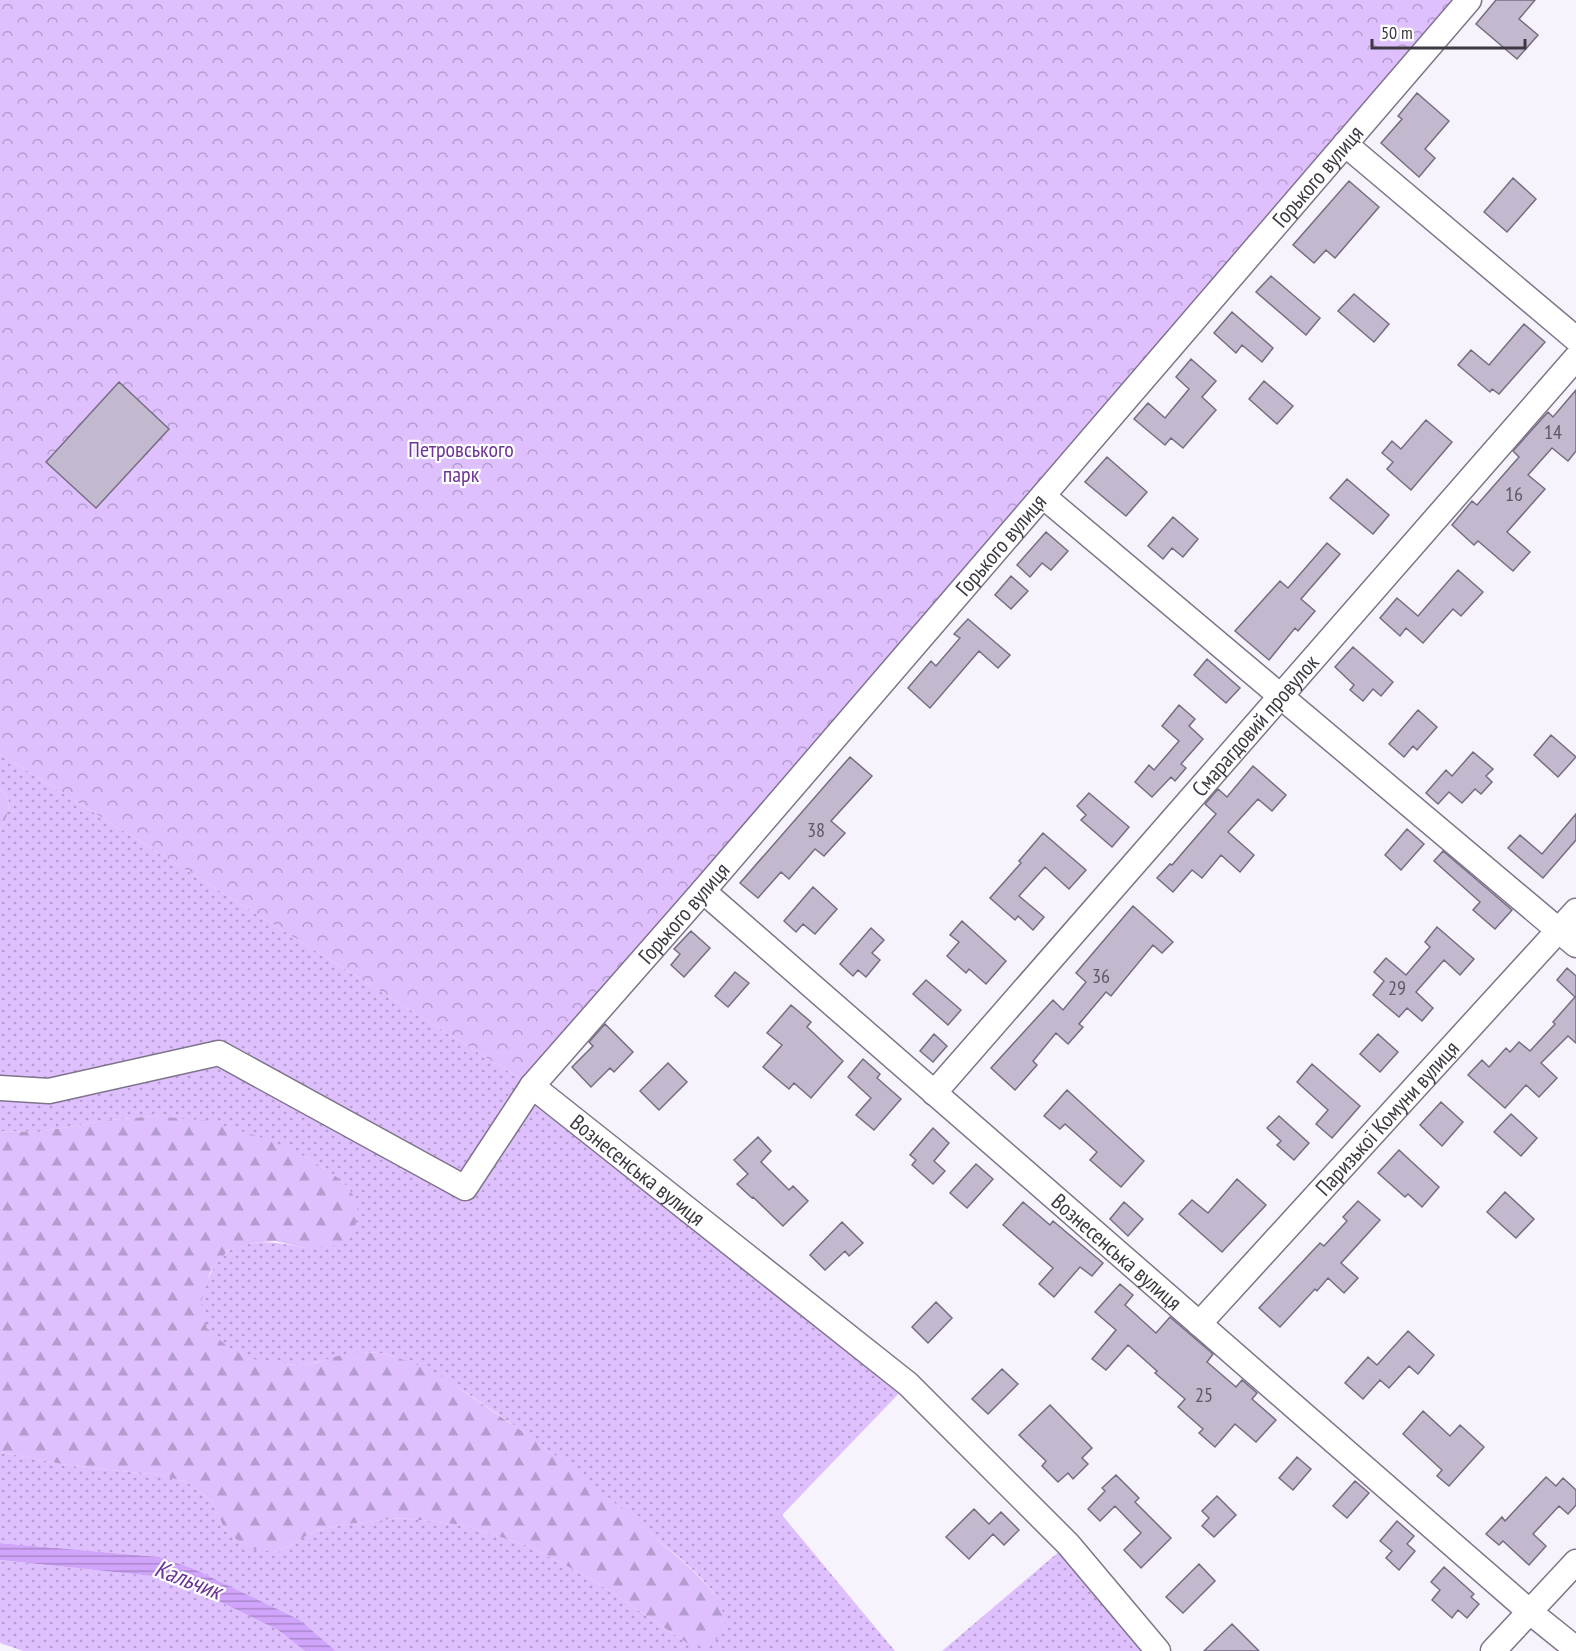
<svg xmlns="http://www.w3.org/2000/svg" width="1576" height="1651" viewBox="0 0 1576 1651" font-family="'PT Sans Narrow',sans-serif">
<defs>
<pattern id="grass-dots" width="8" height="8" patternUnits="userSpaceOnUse" patternTransform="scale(1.5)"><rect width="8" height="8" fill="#ddc0fd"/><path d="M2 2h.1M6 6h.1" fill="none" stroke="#b49dce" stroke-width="1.8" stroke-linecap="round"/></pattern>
<pattern id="forest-firs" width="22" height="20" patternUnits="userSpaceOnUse" patternTransform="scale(1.5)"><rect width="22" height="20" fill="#ddc0fd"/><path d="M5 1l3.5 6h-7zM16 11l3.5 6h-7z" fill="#b49dce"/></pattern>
<pattern id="park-crowns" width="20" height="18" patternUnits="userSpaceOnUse" patternTransform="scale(1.5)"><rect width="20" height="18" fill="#ddc0fd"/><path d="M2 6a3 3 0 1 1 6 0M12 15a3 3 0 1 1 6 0" fill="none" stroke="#b49dce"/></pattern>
<pattern id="water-rules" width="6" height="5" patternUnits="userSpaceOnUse" patternTransform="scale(1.5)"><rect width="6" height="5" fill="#d0a4fb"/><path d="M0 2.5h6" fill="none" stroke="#aa87cd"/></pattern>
</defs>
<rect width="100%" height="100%" fill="#f7f3fc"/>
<path fill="url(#grass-dots)" d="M 0,754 L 532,1086 L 908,1384 L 782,1515 L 895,1651 L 336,1651 L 300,1620 L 192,1568 L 159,1557 L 0,1543 L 0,1452 L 72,1466 L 159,1475 L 187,1482 L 212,1501 L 225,1530 L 278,1552 L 313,1532 L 339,1525 L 401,1518 L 463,1525 L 528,1546 L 590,1578 L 687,1643 L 724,1625 C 722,1610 719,1600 710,1588 C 692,1566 667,1548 646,1530 C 599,1489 551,1451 499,1415 C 463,1390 427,1365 384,1354 C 360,1349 340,1357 317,1362 C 293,1368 250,1364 229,1349 C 223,1344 210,1334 207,1327 C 204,1321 200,1307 201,1300 C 204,1286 216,1257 230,1250 C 254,1238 279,1242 305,1248 L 355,1197 L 340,1179 L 306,1157 L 155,1116 L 109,1120 L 38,1132 L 0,1131 L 0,831 C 7,815 16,802 0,789 Z
M 1068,1544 L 1158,1651 L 942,1651 Z
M 0,1560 L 171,1578 L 278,1630 L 305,1651 L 23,1651 L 0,1643 Z"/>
<path fill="url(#forest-firs)" d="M 0,789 C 16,802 7,815 0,831 Z
M 155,1116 L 209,1121 L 266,1139 L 306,1157 L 340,1179 L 355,1197 L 359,1217 L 350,1236 L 331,1247 L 305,1248 L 275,1241 L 252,1243 L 227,1251 L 210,1273 L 201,1302 L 207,1328 L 231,1350 L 259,1361 L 287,1365 L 315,1363 L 351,1352 L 380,1353 L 411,1362 L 438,1374 L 535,1440 L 594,1485 L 688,1566 L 709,1587 L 722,1606 L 724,1625 L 717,1639 L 702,1646 L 687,1643 L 590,1578 L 528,1546 L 463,1525 L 401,1518 L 339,1525 L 313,1532 L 278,1552 L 249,1549 L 225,1530 L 212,1501 L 187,1482 L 159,1475 L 72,1466 L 0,1452 L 0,1131 L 38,1132 L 109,1120 Z"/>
<path fill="url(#park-crowns)" d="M 0,0 L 1469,0 L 532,1086 L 0,754 Z"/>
<path fill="url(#water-rules)" d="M 0,1543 L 159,1557 L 192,1568 L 300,1620 L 336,1651 L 305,1651 L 278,1630 L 171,1578 L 0,1560 Z"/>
<path fill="#c3b9cf" stroke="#776d82" stroke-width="1.5" d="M 1496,0 L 1535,0 L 1519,19 L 1538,35 L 1517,59 L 1476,24 Z
M 1417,93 L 1449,121 L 1425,149 L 1435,158 L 1419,177 L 1381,143 L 1402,119 L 1398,116 Z
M 1513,178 L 1536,199 L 1507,232 L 1484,212 Z
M 1349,181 L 1379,207 L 1335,258 L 1326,250 L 1314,263 L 1293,245 Z
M 1271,276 L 1320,318 L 1306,335 L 1256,292 Z
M 1354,294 L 1389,324 L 1374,342 L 1338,311 Z
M 1232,312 L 1273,348 L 1262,362 L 1242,345 L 1236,353 L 1214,333 Z
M 1524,324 L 1545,342 L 1499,394 L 1492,389 L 1490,392 L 1458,365 L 1471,350 L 1489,365 Z
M 1191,359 L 1216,381 L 1202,397 L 1216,410 L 1183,448 L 1171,438 L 1165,445 L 1134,419 L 1148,403 L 1165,418 L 1189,389 L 1176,377 Z
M 1264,381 L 1293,406 L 1277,424 L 1249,399 Z
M 119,382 L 169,429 L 96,508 L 46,462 Z
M 1576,390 L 1576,451 L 1568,461 L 1552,448 L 1528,475 L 1545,489 L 1507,532 L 1530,552 L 1513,571 L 1478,541 L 1474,545 L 1452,525 L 1472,501 L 1477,505 L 1519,457 L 1513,451 L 1548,412 L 1553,417 Z
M 1426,420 L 1452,442 L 1411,490 L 1387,469 L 1393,462 L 1382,453 L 1392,441 L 1401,449 Z
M 1107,457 L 1147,492 L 1126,516 L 1085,482 Z
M 1347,479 L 1389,515 L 1373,534 L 1330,498 Z
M 1173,517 L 1198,539 L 1183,557 L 1172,548 L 1163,559 L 1148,546 Z
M 1046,532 L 1068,551 L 1051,570 L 1042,563 L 1030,577 L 1017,565 Z
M 1327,543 L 1340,554 L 1301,599 L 1315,611 L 1298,631 L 1295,628 L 1269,660 L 1235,631 L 1280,581 L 1288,588 Z
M 1458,570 L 1483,592 L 1461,616 L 1453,609 L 1423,643 L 1406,628 L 1400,636 L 1380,618 L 1397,598 L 1418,616 Z
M 1011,576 L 1028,591 L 1011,609 L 995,595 Z
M 968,619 L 1010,655 L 998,668 L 979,651 L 930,708 L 908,688 L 931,661 L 936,666 L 960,638 L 954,634 Z
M 1353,647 L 1393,682 L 1381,696 L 1373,689 L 1363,701 L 1350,690 L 1354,685 L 1335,667 Z
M 1207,659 L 1240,688 L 1226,703 L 1194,675 Z
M 1179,705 L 1195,719 L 1189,726 L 1203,739 L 1181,764 L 1186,768 L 1175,781 L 1171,777 L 1152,797 L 1135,782 L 1149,765 L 1154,770 L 1179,741 L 1162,726 Z
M 1418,710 L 1437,727 L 1417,750 L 1413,746 L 1404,757 L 1389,744 Z
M 1551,735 L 1576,757 L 1558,777 L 1534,755 Z
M 1473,752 L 1493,769 L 1486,776 L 1492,782 L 1481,794 L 1475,789 L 1462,803 L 1449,792 L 1438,804 L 1426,793 L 1446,770 L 1452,776 Z
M 850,757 L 872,776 L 831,821 L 845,833 L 824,856 L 815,849 L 789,879 L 781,872 L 758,898 L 740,883 Z
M 1253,766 L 1286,795 L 1272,811 L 1258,799 L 1228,832 L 1254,855 L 1240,872 L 1221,855 L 1202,878 L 1192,870 L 1173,892 L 1157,878 L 1170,864 L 1172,865 L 1216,814 L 1205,804 L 1218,789 L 1227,797 Z
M 1089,793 L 1129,827 L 1112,847 L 1081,820 L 1086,815 L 1077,806 Z
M 1576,814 L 1576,840 L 1543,878 L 1508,848 L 1520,835 L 1542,854 Z
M 1407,829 L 1424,844 L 1401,870 L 1385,855 Z
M 1043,833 L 1086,870 L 1069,889 L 1045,867 L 1019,896 L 1044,917 L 1033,930 L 1018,916 L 1015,920 L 990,898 L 1021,863 L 1019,861 Z
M 1443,851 L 1512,910 L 1495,929 L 1473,910 L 1480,902 L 1434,861 Z
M 813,887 L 837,909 L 815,934 L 803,924 L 796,932 L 784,921 Z
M 1133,906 L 1173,942 L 1162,953 L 1153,945 L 1111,996 L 1106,992 L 1079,1024 L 1083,1027 L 1068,1044 L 1056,1033 L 1033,1061 L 1037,1065 L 1015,1090 L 991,1068 L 1053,1000 L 1063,1010 L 1086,982 L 1076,973 Z
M 962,921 L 1006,961 L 986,984 L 969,969 L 966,973 L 947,956 L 959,942 L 950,935 Z
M 1437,927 L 1474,959 L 1460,975 L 1444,960 L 1416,992 L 1433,1008 L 1422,1021 L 1407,1008 L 1399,1017 L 1373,995 L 1384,981 L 1374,972 L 1386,958 L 1406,975 L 1430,947 L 1425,942 Z
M 871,928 L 884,940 L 872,953 L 880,960 L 866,977 L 858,970 L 853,976 L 840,964 Z
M 691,931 L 710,948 L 684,977 L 671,965 L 680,954 L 674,949 Z
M 1567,968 L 1576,976 L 1576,1043 L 1568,1036 L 1541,1063 L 1557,1078 L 1539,1097 L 1526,1085 L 1505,1108 L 1468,1075 L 1482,1060 L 1489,1067 L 1506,1048 L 1510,1052 L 1519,1042 L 1530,1051 L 1555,1024 L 1553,1022 L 1575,997 L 1557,980 Z
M 735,972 L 749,983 L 728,1007 L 715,996 Z
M 926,980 L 961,1010 L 948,1025 L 913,994 Z
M 791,1005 L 811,1022 L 807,1027 L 843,1061 L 811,1098 L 794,1083 L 789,1089 L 763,1067 L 782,1045 L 767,1033 Z
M 605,1024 L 633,1052 L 614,1072 L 610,1068 L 591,1087 L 572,1067 L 593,1046 L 589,1042 Z
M 934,1034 L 947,1046 L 933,1062 L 920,1051 Z
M 1378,1034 L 1398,1052 L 1380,1072 L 1360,1054 Z
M 863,1059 L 880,1074 L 877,1078 L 901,1099 L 874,1130 L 856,1115 L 871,1098 L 848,1077 Z
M 668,1063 L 687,1082 L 659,1110 L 640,1091 Z
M 1312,1064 L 1360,1106 L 1332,1138 L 1316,1124 L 1328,1110 L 1297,1082 Z
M 1067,1090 L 1144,1161 L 1121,1187 L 1090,1160 L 1097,1152 L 1065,1124 L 1060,1129 L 1044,1116 Z
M 1441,1102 L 1463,1122 L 1442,1146 L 1420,1125 Z
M 1511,1114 L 1537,1138 L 1521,1156 L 1494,1132 Z
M 1279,1116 L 1309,1143 L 1294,1160 L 1277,1145 L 1281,1141 L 1267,1128 Z
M 933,1128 L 949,1143 L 934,1161 L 945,1171 L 933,1184 L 912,1165 L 916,1160 L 910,1155 Z
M 758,1137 L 771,1151 L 761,1162 L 789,1190 L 793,1186 L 808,1201 L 783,1226 L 753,1197 L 752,1198 L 737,1184 L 748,1174 L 734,1160 Z
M 1399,1150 L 1439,1187 L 1422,1207 L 1408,1194 L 1405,1197 L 1378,1173 Z
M 976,1164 L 993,1179 L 967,1208 L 950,1193 Z
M 1237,1179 L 1266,1205 L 1222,1252 L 1179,1214 L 1192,1200 L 1208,1213 Z
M 1505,1192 L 1534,1219 L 1516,1238 L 1487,1212 Z
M 1358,1201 L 1380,1220 L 1341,1263 L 1358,1278 L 1344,1293 L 1328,1278 L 1317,1291 L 1315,1289 L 1280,1327 L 1259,1308 L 1320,1243 L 1324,1246 L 1347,1221 L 1343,1217 Z
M 1023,1202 L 1050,1225 L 1053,1221 L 1103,1263 L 1092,1276 L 1080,1267 L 1054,1297 L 1039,1284 L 1053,1268 L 1003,1225 Z
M 1124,1202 L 1143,1219 L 1128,1236 L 1110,1219 Z
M 842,1222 L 863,1243 L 849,1256 L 845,1251 L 825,1270 L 810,1255 Z
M 1120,1284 L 1133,1295 L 1125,1305 L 1156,1333 L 1170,1317 L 1213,1354 L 1207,1362 L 1236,1387 L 1242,1380 L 1257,1393 L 1252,1399 L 1276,1420 L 1256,1442 L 1235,1424 L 1215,1447 L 1199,1433 L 1203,1429 L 1178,1407 L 1185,1399 L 1155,1373 L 1157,1371 L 1128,1345 L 1106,1370 L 1092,1359 L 1116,1330 L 1095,1312 Z
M 936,1302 L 952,1318 L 928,1343 L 912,1327 Z
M 1408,1331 L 1434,1355 L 1418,1374 L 1409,1366 L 1389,1388 L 1380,1380 L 1363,1399 L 1345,1383 L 1368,1357 L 1377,1365 Z
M 1002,1369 L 1018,1384 L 988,1414 L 972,1399 Z
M 1050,1405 L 1092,1448 L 1082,1458 L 1088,1464 L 1073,1479 L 1068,1473 L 1058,1482 L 1042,1466 L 1046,1461 L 1019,1435 Z
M 1423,1411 L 1450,1436 L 1460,1425 L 1484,1447 L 1449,1486 L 1437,1476 L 1442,1470 L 1403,1434 Z
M 1297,1457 L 1311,1469 L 1293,1490 L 1279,1478 Z
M 1116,1475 L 1139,1498 L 1135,1502 L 1171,1538 L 1141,1568 L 1124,1550 L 1141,1533 L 1115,1506 L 1100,1521 L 1088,1509 L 1105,1491 L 1102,1488 Z
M 1546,1477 L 1556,1486 L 1563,1478 L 1576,1490 L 1576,1505 L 1568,1514 L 1559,1506 L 1533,1534 L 1546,1546 L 1529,1565 L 1503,1541 L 1499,1545 L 1486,1534 L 1502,1517 L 1505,1521 Z
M 1355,1481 L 1369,1493 L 1347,1518 L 1333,1506 Z
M 1217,1496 L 1236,1515 L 1214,1537 L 1202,1526 L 1209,1518 L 1202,1511 Z
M 974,1509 L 989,1524 L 1001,1512 L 1019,1530 L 1004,1545 L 993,1534 L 969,1559 L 946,1537 Z
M 1397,1521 L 1414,1536 L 1407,1544 L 1415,1551 L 1399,1570 L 1386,1558 L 1392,1551 L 1380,1541 Z
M 1199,1564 L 1215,1581 L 1183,1613 L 1166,1597 Z
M 1444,1567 L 1474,1594 L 1471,1597 L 1479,1604 L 1467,1618 L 1458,1610 L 1452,1618 L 1432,1600 L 1440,1590 L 1431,1582 Z
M 1232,1624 L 1259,1651 L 1204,1651 Z"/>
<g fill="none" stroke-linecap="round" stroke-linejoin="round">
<defs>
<g id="minor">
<path d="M 1345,144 L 1576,339"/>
<path d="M 1043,496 L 1576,945"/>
<path id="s1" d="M 703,891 L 1530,1612 L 1576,1649"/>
<path id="s2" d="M 532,1086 L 908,1384 L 1068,1544 L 1158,1651"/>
<path id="s3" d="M 0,1088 L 49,1091 L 219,1053 L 465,1188 L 532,1086 L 703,891 L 1469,0"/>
<path id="s4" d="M 934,1093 L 1576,358"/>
<path id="s5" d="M 1199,1324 L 1576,911"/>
<path d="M 1493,1651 L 1576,1562"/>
</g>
</defs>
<use href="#minor" stroke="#7f758a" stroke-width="27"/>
<use href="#minor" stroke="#fff" stroke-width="24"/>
</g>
<g text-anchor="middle" stroke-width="4.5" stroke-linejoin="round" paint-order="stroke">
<g font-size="20" fill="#5e5864">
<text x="1553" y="439">14</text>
<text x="1514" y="501">16</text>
<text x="816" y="837">38</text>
<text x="1101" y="983">36</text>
<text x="1397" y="995">29</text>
<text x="1204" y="1402">25</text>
</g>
<g font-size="22" fill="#3d3841" stroke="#fff">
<text dy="8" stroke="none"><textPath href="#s3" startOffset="1828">Горького вулиця</textPath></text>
<text dy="8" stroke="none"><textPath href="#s3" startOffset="1342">Горького вулиця</textPath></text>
<text dy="8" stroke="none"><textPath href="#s4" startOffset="488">Смарагдовий провулок</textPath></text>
<text dy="8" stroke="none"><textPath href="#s3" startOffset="856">Горького вулиця</textPath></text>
<text dy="8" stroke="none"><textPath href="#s5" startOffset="279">Паризької Комуни вулиця</textPath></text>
<text dy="8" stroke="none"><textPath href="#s2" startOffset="135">Вознесенська вулиця</textPath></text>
<text dy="8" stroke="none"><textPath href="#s1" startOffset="549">Вознесенська вулиця</textPath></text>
</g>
<g font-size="22" fill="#6c3598" stroke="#fff">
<text x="461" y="457">Петровського<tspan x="461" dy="25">парк</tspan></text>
</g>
<g font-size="24" font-style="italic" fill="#6b3598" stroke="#fff">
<text transform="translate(188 1580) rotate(21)" y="8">Кальчик</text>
</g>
</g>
<path d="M1372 39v9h153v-9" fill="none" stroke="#3d3841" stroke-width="3"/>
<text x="1381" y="39" font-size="18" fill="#3d3841" stroke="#ffffff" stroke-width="4.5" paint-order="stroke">50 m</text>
</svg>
